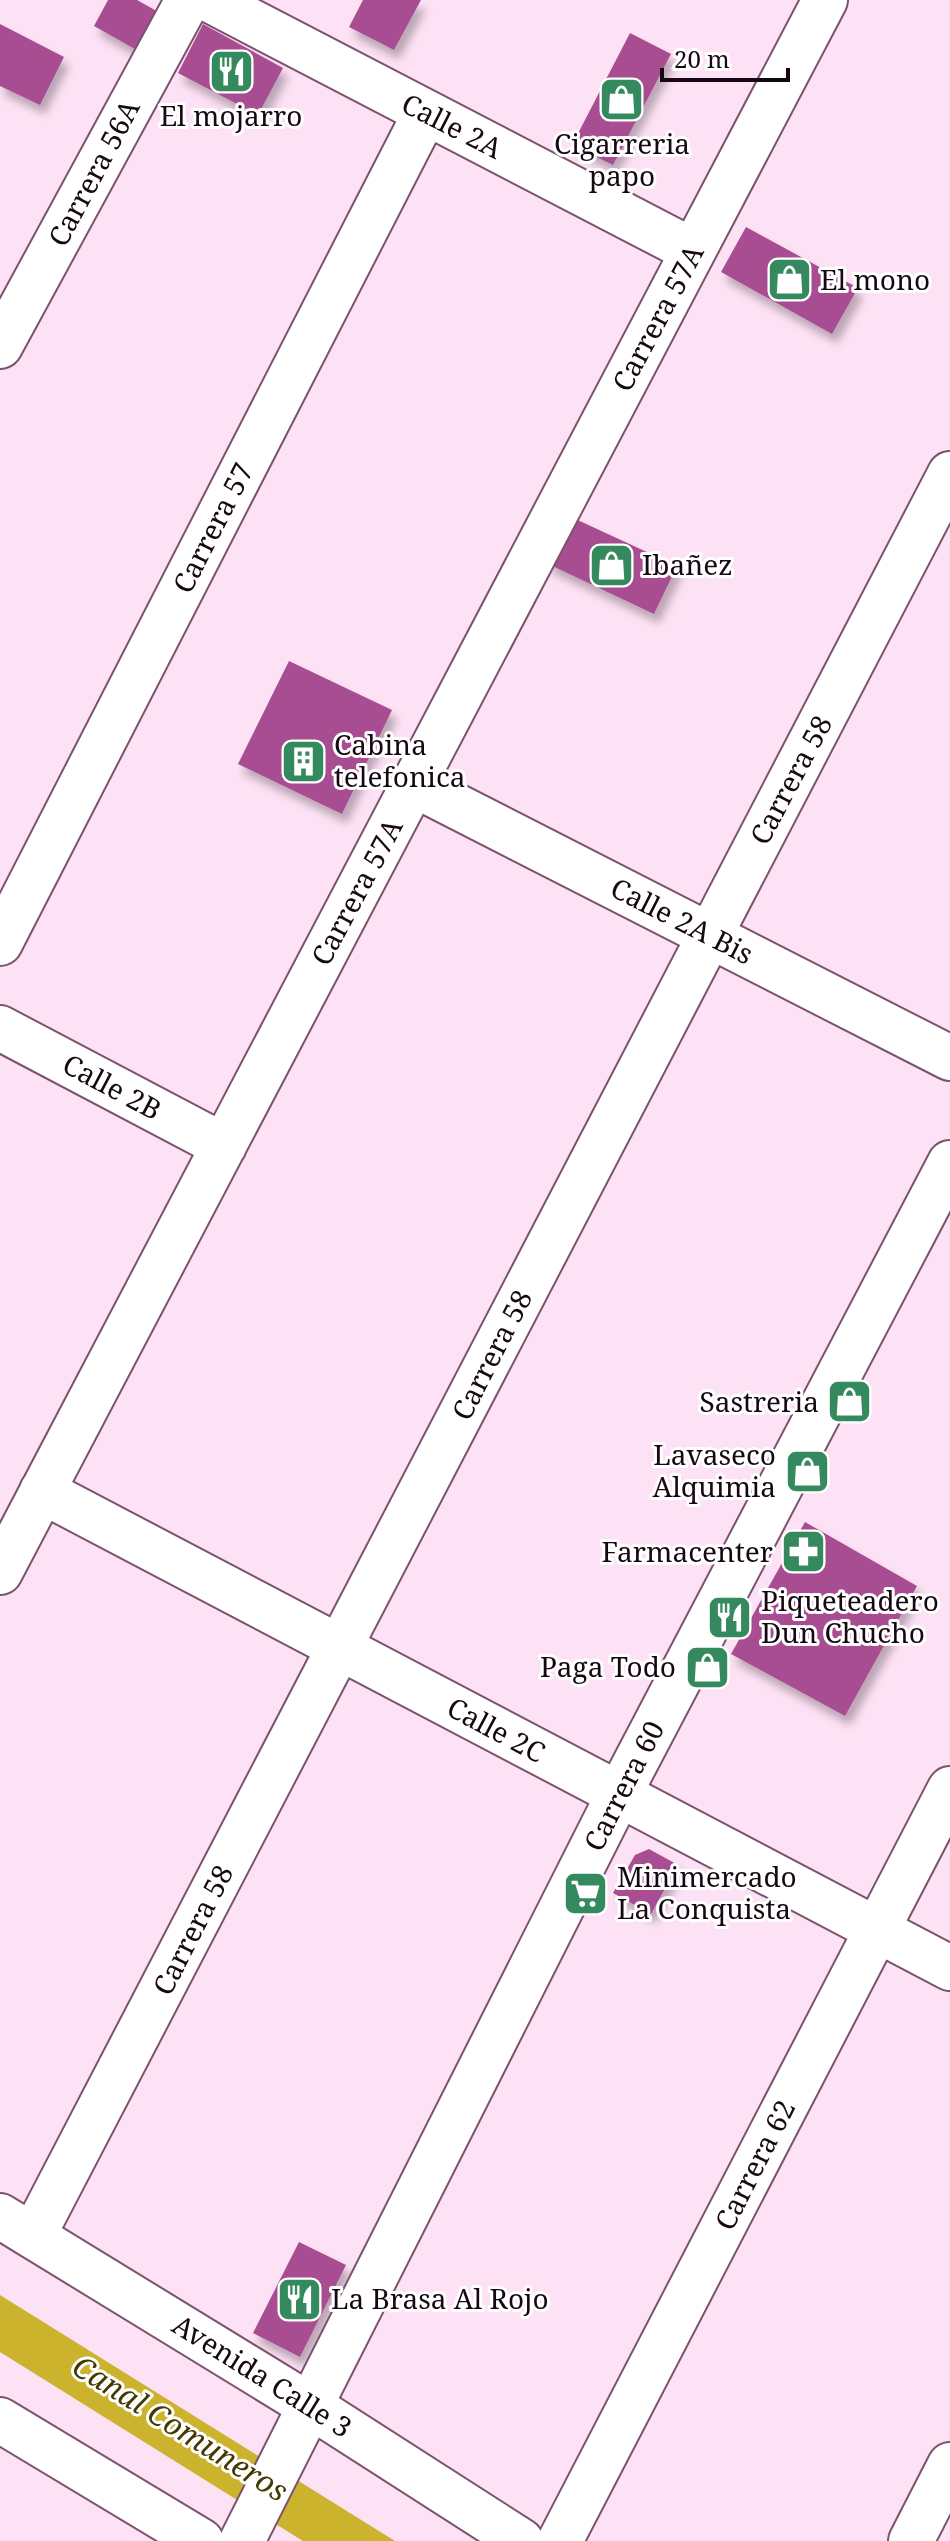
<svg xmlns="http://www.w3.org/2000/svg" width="950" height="2541" viewBox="0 0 950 2541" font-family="'Noto Serif',serif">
<defs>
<filter id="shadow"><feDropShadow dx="5" dy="9" stdDeviation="4" flood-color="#0004"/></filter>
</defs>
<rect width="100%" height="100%" fill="#fde1f4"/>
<path fill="#ccb32e" d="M 0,2295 L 395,2541 L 303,2541 L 0,2352 Z"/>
<path fill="#a84d91" filter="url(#shadow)" d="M 108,0 L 137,0 L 162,14 L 149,57 L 94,26 Z
M 363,0 L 421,0 L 394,50 L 349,27 Z
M 0,24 L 64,57 L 40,105 L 0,86 Z
M 203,24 L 283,68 L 258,115 L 178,73 Z
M 630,33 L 671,54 L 613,165 L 572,145 Z
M 746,227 L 858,288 L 832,334 L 721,272 Z
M 569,516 L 677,566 L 654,614 L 546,563 Z
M 289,661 L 392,710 L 342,814 L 238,764 Z
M 805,1522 L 917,1586 L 845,1716 L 731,1654 Z
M 649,1849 L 678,1865 L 651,1914 L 613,1893 L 635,1855 Z
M 299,2242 L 346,2265 L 300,2357 L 253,2333 Z"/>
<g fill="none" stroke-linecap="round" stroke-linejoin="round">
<defs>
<path id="street" d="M 210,0 L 693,251
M 0,346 L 188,0
M 413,784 L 950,1058
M 0,943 L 426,112
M 0,1028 L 224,1146
M 42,1491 L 950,1968
M 0,1572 L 825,0
M 33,2236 L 950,474
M 560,2541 L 950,1789
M 911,2541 L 950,2465"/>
<path id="secondary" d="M 0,2216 L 312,2407 L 521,2541
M 0,2420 L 201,2541
M 242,2541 L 619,1794 L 950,1163"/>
</defs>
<use href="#street" stroke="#7b536f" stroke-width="48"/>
<use href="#secondary" stroke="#7b536f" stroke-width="48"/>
<use href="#street" stroke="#fff" stroke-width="44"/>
<use href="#secondary" stroke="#fff" stroke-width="44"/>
</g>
<defs>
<symbol id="restaurant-square" viewBox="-11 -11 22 22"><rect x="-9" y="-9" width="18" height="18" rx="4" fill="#348a5e" stroke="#fff"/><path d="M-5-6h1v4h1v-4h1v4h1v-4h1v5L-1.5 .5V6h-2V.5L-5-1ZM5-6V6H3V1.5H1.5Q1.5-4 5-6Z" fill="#fff"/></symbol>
<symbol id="shop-square" viewBox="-11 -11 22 22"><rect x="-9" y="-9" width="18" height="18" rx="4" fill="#348a5e" stroke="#fff"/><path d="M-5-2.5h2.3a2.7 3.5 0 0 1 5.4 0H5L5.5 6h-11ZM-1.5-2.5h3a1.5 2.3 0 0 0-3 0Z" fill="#fff"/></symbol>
<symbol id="building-square" viewBox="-11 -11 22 22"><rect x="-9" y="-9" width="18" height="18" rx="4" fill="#348a5e" stroke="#fff"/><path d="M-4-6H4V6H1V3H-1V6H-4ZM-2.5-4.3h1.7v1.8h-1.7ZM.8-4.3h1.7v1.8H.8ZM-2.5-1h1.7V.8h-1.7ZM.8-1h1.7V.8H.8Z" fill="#fff"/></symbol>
<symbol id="pharmacy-square" viewBox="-11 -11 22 22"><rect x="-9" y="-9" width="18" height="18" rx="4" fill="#348a5e" stroke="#fff"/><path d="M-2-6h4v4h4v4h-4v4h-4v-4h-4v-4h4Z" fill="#fff"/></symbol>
<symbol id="supermarket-square" viewBox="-11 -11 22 22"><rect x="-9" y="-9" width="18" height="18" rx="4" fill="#348a5e" stroke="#fff"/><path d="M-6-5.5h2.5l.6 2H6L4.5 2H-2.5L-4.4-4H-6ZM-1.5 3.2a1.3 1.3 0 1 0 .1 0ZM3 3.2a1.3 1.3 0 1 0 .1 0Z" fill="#fff"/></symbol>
</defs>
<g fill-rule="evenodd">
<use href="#restaurant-square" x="206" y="46" width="51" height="51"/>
<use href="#shop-square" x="596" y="74" width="51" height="51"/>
<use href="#shop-square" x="764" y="254" width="51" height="51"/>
<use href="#shop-square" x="586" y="540" width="51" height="51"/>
<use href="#building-square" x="278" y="736" width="51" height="51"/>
<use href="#shop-square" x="824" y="1376" width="51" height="51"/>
<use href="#shop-square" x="782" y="1446" width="51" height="51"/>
<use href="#pharmacy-square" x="778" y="1526" width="51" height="51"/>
<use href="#restaurant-square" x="704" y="1592" width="51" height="51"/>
<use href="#shop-square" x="682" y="1642" width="51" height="51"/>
<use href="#supermarket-square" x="560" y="1868" width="51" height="51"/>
<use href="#restaurant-square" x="274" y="2274" width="51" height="51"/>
</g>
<g text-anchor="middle" stroke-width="6" stroke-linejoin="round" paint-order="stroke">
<g font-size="28" fill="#160812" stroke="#fff" text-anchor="start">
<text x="231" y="126" text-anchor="middle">El mojarro</text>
<text x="622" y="154" text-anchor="middle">Cigarreria<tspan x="622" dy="32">papo</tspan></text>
<text x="820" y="290">El mono</text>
<text x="642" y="575">Ibañez</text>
<text x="334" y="755">Cabina<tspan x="334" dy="32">telefonica</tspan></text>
<text x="819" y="1412" text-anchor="end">Sastreria</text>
<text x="776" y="1465" text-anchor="end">Lavaseco<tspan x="776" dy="32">Alquimia</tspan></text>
<text x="773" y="1562" text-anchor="end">Farmacenter</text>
<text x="761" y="1611">Piqueteadero<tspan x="761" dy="32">Dun Chucho</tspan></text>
<text x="676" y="1677" text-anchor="end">Paga Todo</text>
<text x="617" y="1887">Minimercado<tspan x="617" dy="32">La Conquista</tspan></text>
<text x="331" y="2309">La Brasa Al Rojo</text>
</g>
<g font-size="28" fill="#160812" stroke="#fff">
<text transform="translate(452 126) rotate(27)" y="10">Calle 2A</text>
<text transform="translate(94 173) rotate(-62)" y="10">Carrera 56A</text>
<text transform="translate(658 318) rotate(-62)" y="10">Carrera 57A</text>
<text transform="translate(213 528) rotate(-63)" y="10">Carrera 57</text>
<text transform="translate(791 780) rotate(-62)" y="10">Carrera 58</text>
<text transform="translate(357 892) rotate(-62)" y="10">Carrera 57A</text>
<text transform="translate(682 921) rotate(27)" y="10">Calle 2A Bis</text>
<text transform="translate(112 1087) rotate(28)" y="10">Calle 2B</text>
<text transform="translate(492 1355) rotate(-63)" y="10">Carrera 58</text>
<text transform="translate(496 1730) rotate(28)" y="10">Calle 2C</text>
<text transform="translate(624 1786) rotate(-63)" y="10">Carrera 60</text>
<text transform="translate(193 1930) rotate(-63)" y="10">Carrera 58</text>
<text transform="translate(755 2165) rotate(-63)" y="10">Carrera 62</text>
<text transform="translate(262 2376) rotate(32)" y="10">Avenida Calle 3</text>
</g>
<g font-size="30" font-style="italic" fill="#433902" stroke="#fff">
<text transform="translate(180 2429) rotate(32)" y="10">Canal Comuneros</text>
</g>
</g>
<path d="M662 68v12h126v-12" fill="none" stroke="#160812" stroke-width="4"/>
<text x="674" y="68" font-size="24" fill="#160812" stroke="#ffffff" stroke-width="6" paint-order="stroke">20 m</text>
</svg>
